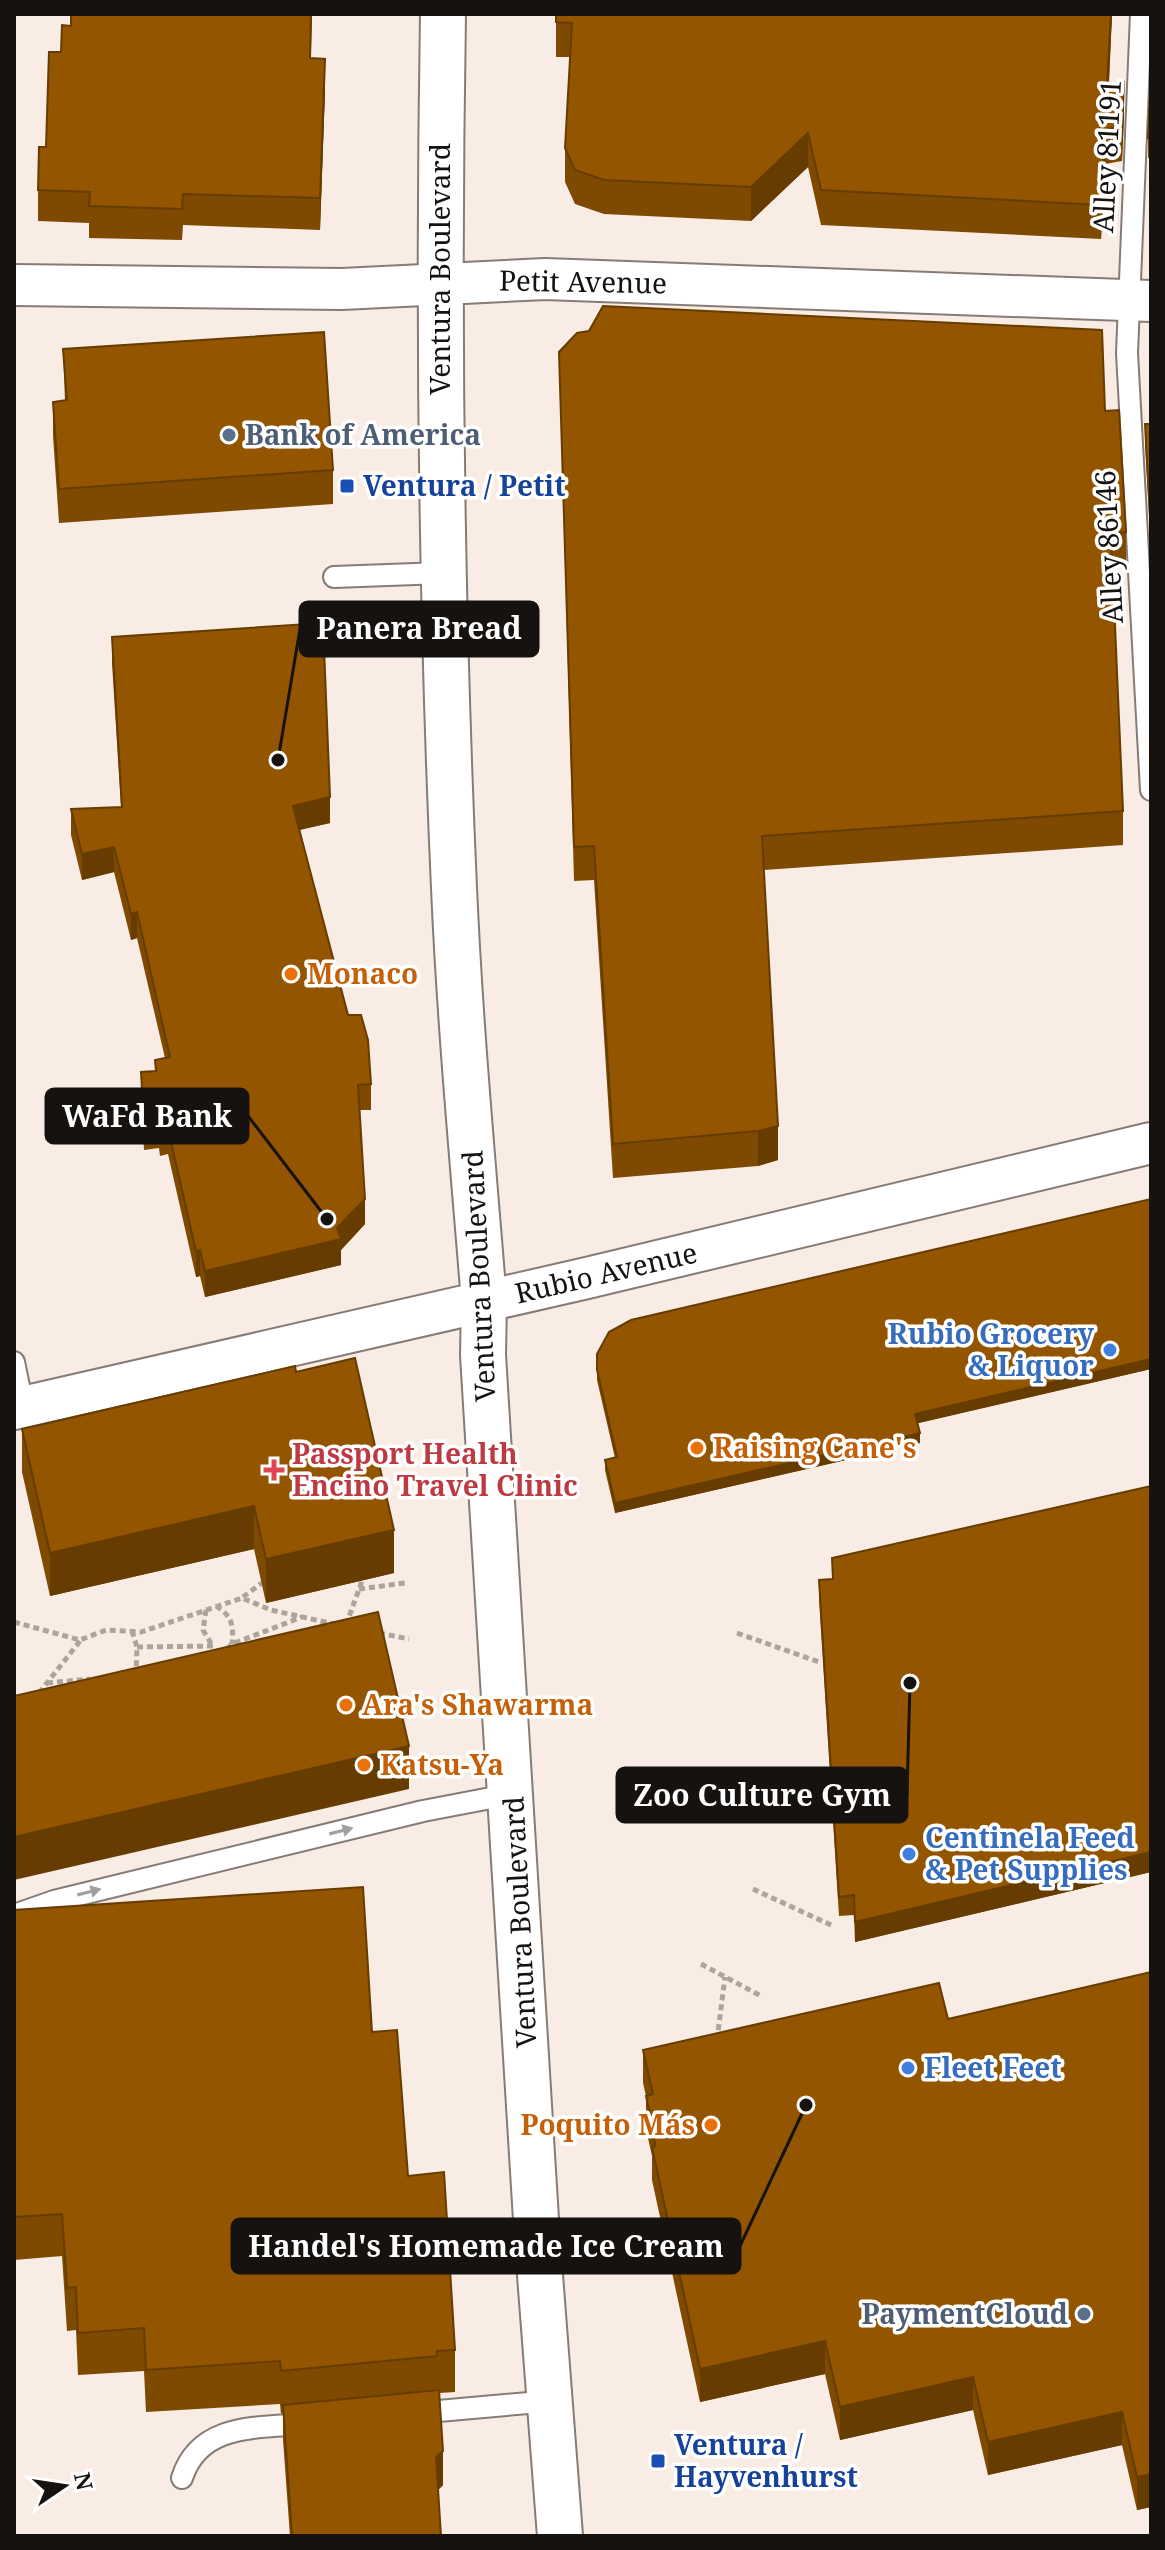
<svg xmlns="http://www.w3.org/2000/svg" width="1165" height="2550" viewBox="0 0 1165 2550" font-family="'Noto Serif',serif">
<rect width="100%" height="100%" fill="#f8ece4"/>
<g fill="none" stroke-linecap="round" stroke-linejoin="round">
<defs>
<path id="service" d="M 1141,14 L 1127,353 L 1151,790
M 334,577 L 442,573
M 14,1362 L 23,1406
M 14,1915 L 54,1901 L 423,1811 L 512,1794
M 416,2413 L 551,2401
M 182,2478 C 200,2422 259,2428 308,2424"/>
<path id="minor" d="M 14,285 L 342,289 L 545,279 L 1151,301
M 14,1409 L 587,1278 L 1151,1143"/>
<path id="primary" d="M 443,14 C 438,306 441,597 454,888 C 460,1026 473,1164 484,1301 L 483,1355 L 537,2236 L 560,2536"/>
</defs>
<use href="#service" stroke="#867c75" stroke-width="24"/>
<use href="#minor" stroke="#867c75" stroke-width="44"/>
<use href="#primary" stroke="#867c75" stroke-width="48"/>
<path stroke="#ada49e" stroke-width="5" stroke-dasharray="6 4" stroke-linecap="butt" d="M 359,1589 L 405,1583
M 243,1597 L 262,1583
M 216,1606 C 232,1616 234,1625 232,1644
M 206,1610 L 203,1630 L 212,1645
M 14,1622 L 80,1640 L 106,1630 L 141,1632 L 242,1598 L 271,1610 L 334,1624
M 346,1625 L 362,1581
M 132,1631 L 137,1647 L 136,1674
M 379,1633 L 409,1639
M 737,1633 L 819,1662
M 137,1647 L 213,1646
M 227,1649 L 232,1644 L 302,1617
M 47,1683 L 90,1679
M 39,1693 L 80,1641
M 753,1889 L 833,1926
M 701,1964 L 761,1996
M 717,2040 L 725,1977"/>
<use href="#service" stroke="#fff" stroke-width="20"/>
<use href="#minor" stroke="#fff" stroke-width="40"/>
<use href="#primary" stroke="#fff" stroke-width="44"/>
</g>
<path fill="#7e4900" d="M 556,14 L 1112,14 L 1109,84 L 1124,116 L 1122,161 L 1105,164 L 1101,239 L 821,225 L 808,167 L 751,221 L 604,214 L 575,204 L 565,182 L 565,148 L 570,57 L 556,57 Z
M 311,59 L 325,90 L 320,230 L 183,225 L 182,240 L 89,238 L 89,223 L 38,221 L 38,190 L 46,147 Z
M 1151,93 L 1151,157 L 1148,158 L 1148,138 Z
M 63,349 L 333,470 L 333,504 L 59,523 L 53,436 L 53,402 L 65,401 Z
M 559,352 L 1105,411 L 1126,532 L 1126,566 L 1112,567 L 1123,811 L 1123,845 L 764,870 L 778,1160 L 758,1166 L 613,1178 L 594,880 L 574,881 Z
M 1145,424 L 1151,424 L 1151,553 L 1145,443 Z
M 112,637 L 330,823 L 300,830 L 348,1015 L 371,1084 L 371,1110 L 360,1110 L 365,1224 L 341,1250 L 341,1265 L 205,1297 L 200,1276 L 196,1277 L 168,1154 L 160,1156 L 159,1148 L 144,1150 L 141,1098 L 141,1072 L 155,1071 L 155,1060 L 165,1058 L 137,938 L 131,940 L 114,872 L 82,880 L 71,835 L 71,809 L 121,807 L 112,663 Z
M 1151,1199 L 1151,1369 L 917,1423 L 920,1443 L 615,1513 L 605,1470 L 605,1460 L 615,1458 L 597,1380 L 597,1354 Z
M 296,1372 L 394,1573 L 266,1603 L 254,1549 L 50,1596 L 22,1472 L 22,1429 Z
M 1151,1486 L 1151,1872 L 855,1942 L 854,1915 L 839,1916 L 819,1599 L 819,1580 L 832,1579 L 832,1558 Z
M 14,1910 L 372,2032 L 408,2176 L 455,2350 L 455,2392 L 439,2393 L 443,2485 L 438,2490 L 441,2536 L 290,2536 L 283,2440 L 283,2413 L 281,2414 L 280,2404 L 146,2412 L 144,2371 L 78,2375 L 76,2330 L 67,2331 L 62,2256 L 14,2260 Z
M 1151,1972 L 1151,2507 L 1137,2510 L 1122,2445 L 988,2475 L 973,2410 L 840,2440 L 825,2374 L 700,2402 L 652,2180 L 652,2156 L 646,2129 L 646,2096 L 643,2083 L 643,2050 L 948,2019 Z"/>
<path fill="#673c00" d="M 311,14 L 312,14 L 310,90 L 310,58 Z
M 1111,14 L 1112,14 L 1107,119 L 1107,84 Z
M 325,59 L 325,90 L 320,230 L 320,198 Z
M 1124,82 L 1124,116 L 1122,161 L 1122,127 Z
M 1105,129 L 1105,164 L 1101,239 L 1101,205 Z
M 808,133 L 808,167 L 751,221 L 751,187 Z
M 330,797 L 330,823 L 293,831 L 293,806 Z
M 114,847 L 114,872 L 82,880 L 82,854 Z
M 137,912 L 137,938 L 131,940 L 131,914 Z
M 778,1126 L 778,1160 L 758,1166 L 758,1131 Z
M 365,1199 L 365,1224 L 341,1250 L 341,1265 L 205,1297 L 205,1271 L 337,1228 Z
M 200,1250 L 200,1276 L 196,1277 L 196,1251 Z
M 1151,1359 L 1151,1369 L 915,1424 L 915,1414 Z
M 920,1433 L 920,1443 L 615,1513 L 615,1503 Z
M 254,1506 L 254,1549 L 50,1596 L 50,1553 Z
M 394,1530 L 394,1573 L 266,1603 L 266,1559 Z
M 409,1746 L 409,1789 L 14,1880 L 14,1837 Z
M 1151,1852 L 1151,1872 L 855,1942 L 855,1922 Z
M 825,2341 L 825,2374 L 700,2402 L 700,2369 Z
M 973,2377 L 973,2410 L 840,2440 L 840,2407 Z
M 1122,2412 L 1122,2445 L 988,2475 L 988,2442 Z
M 443,2451 L 443,2485 L 436,2492 L 436,2457 Z
M 1151,2474 L 1151,2507 L 1137,2510 L 1137,2477 Z"/>
<path fill="#935500" stroke="#673c00" stroke-width="2" d="M 71,14 L 311,14 L 310,58 L 325,59 L 320,198 L 183,194 L 182,209 L 89,206 L 90,192 L 38,190 L 39,147 L 46,147 L 49,52 L 61,52 L 62,25 L 71,26 Z
M 556,14 L 1111,14 L 1107,84 L 1124,82 L 1122,127 L 1105,129 L 1101,205 L 821,190 L 808,133 L 751,187 L 604,180 L 575,170 L 565,148 L 572,23 L 556,22 Z
M 1150,93 L 1151,93 L 1151,138 L 1148,138 Z
M 603,306 L 1102,330 L 1105,411 L 1119,410 L 1126,532 L 1111,533 L 1123,811 L 762,836 L 778,1126 L 758,1131 L 613,1144 L 594,846 L 574,847 L 559,352 L 577,333 L 589,331 Z
M 324,332 L 333,470 L 59,489 L 53,402 L 67,400 L 63,349 Z
M 1145,424 L 1151,424 L 1151,533 Z
M 323,623 L 330,797 L 293,806 L 348,1015 L 361,1015 L 368,1040 L 371,1084 L 358,1085 L 365,1199 L 337,1228 L 341,1239 L 205,1271 L 200,1250 L 196,1251 L 168,1129 L 160,1130 L 159,1123 L 144,1124 L 141,1072 L 156,1071 L 155,1060 L 170,1057 L 137,912 L 131,914 L 114,847 L 82,854 L 71,809 L 122,807 L 112,637 Z
M 1151,1199 L 1151,1359 L 915,1414 L 920,1433 L 615,1503 L 605,1460 L 617,1457 L 597,1370 L 597,1354 L 609,1332 L 631,1320 Z
M 355,1358 L 394,1530 L 266,1559 L 254,1506 L 50,1553 L 22,1429 L 295,1366 L 296,1372 Z
M 1151,1486 L 1151,1852 L 855,1922 L 854,1895 L 839,1897 L 819,1580 L 833,1579 L 832,1558 Z
M 378,1612 L 409,1746 L 14,1837 L 14,1696 Z
M 363,1887 L 372,2032 L 397,2030 L 408,2176 L 444,2172 L 455,2350 L 437,2351 L 437,2356 L 281,2371 L 280,2361 L 146,2370 L 144,2328 L 78,2333 L 76,2287 L 67,2288 L 62,2214 L 14,2217 L 14,1910 Z
M 1151,1972 L 1151,2474 L 1137,2477 L 1122,2412 L 988,2442 L 973,2377 L 840,2407 L 825,2341 L 700,2369 L 652,2147 L 655,2146 L 654,2132 L 646,2096 L 653,2094 L 643,2050 L 939,1983 L 948,2019 Z
M 439,2390 L 443,2451 L 436,2457 L 441,2536 L 292,2536 L 283,2405 Z"/>
<defs><path id="oneway-solid" d="M-6-.8H1V-3.2L6.5 0L1 3.2V.8H-6Z" transform="scale(2)"/></defs>
<g fill="#a1a09f">
<use href="#oneway-solid" transform="translate(341 1831) rotate(-14)"/>
<use href="#oneway-solid" transform="translate(89 1892) rotate(-14)"/>
</g>
<g fill="#5c6f8a" stroke="#fff" stroke-width="3">
<circle cx="229" cy="435" r="8"/>
<circle cx="1084" cy="2314" r="8"/>
</g>
<g fill="#1a4fb4" stroke="#fff" stroke-width="3">
<rect x="339" y="478" width="16" height="16" rx="4"/>
<rect x="650" y="2453" width="16" height="16" rx="4"/>
</g>
<g fill="#e8710a" stroke="#fff" stroke-width="3">
<circle cx="291" cy="974" r="8"/>
<circle cx="697" cy="1448" r="8"/>
<circle cx="346" cy="1705" r="8"/>
<circle cx="364" cy="1765" r="8"/>
<circle cx="711" cy="2125" r="8"/>
</g>
<g fill="#3f7fe0" stroke="#fff" stroke-width="3">
<circle cx="1110" cy="1350" r="8"/>
<circle cx="909" cy="1854" r="8"/>
<circle cx="908" cy="2068" r="8"/>
</g>
<path fill="#e0444e" stroke="#fff" stroke-width="3" d="M270 1458h8v8h8v8h-8v8h-8v-8h-8v-8h8z"/>
<g text-anchor="middle" stroke-width="7" stroke-linejoin="round" paint-order="stroke">
<g font-size="28" fill="#15120f" stroke="#fff">
<text transform="translate(1107 156) rotate(-87)" y="10">Alley 81191</text>
<text transform="translate(440 269) rotate(-90)" y="10">Ventura Boulevard</text>
<text transform="translate(583 282) rotate(1)" y="10">Petit Avenue</text>
<text transform="translate(1109 547) rotate(-93)" y="10">Alley 86146</text>
<text transform="translate(606 1273) rotate(-13)" y="10">Rubio Avenue</text>
<text transform="translate(479 1276) rotate(-93)" y="10">Ventura Boulevard</text>
<text transform="translate(520 1922) rotate(-93)" y="10">Ventura Boulevard</text>
</g>
<g font-size="28" font-weight="bold" fill="#4e5e75" stroke="#fff" text-anchor="start">
<text x="245" y="445">Bank of America</text>
<text x="1068" y="2324" text-anchor="end">PaymentCloud</text>
</g>
<g font-size="28" font-weight="bold" fill="#164399" stroke="#fff" text-anchor="start">
<text x="363" y="496">Ventura / Petit</text>
<text x="674" y="2455">Ventura /<tspan x="674" dy="32">Hayvenhurst</tspan></text>
</g>
<g font-size="28" font-weight="bold" fill="#c56008" stroke="#fff" text-anchor="start">
<text x="307" y="984">Monaco</text>
<text x="713" y="1458">Raising Cane's</text>
<text x="362" y="1715">Ara's Shawarma</text>
<text x="380" y="1775">Katsu-Ya</text>
<text x="695" y="2135" text-anchor="end">Poquito Más</text>
</g>
<g font-size="28" font-weight="bold" fill="#366cbe" stroke="#fff" text-anchor="start">
<text x="1094" y="1344" text-anchor="end">Rubio Grocery<tspan x="1094" dy="32">&amp; Liquor</tspan></text>
<text x="925" y="1848">Centinela Feed<tspan x="925" dy="32">&amp; Pet Supplies</tspan></text>
<text x="924" y="2078">Fleet Feet</text>
</g>
<g font-size="28" font-weight="bold" fill="#be3a42" stroke="#fff" text-anchor="start">
<text x="292" y="1464">Passport Health<tspan x="292" dy="32">Encino Travel Clinic</tspan></text>
</g>
</g>
<path fill="none" stroke="#15120f" stroke-width="3" d="M278 760L300 629M327 1219L248 1116M910 1683L907 1795M806 2105L740 2246"/>
<g fill="#15120f" stroke="#fff" stroke-width="3">
<circle cx="278" cy="760" r="8"/>
<circle cx="327" cy="1219" r="8"/>
<circle cx="910" cy="1683" r="8"/>
<circle cx="806" cy="2105" r="8"/>
</g>
<g fill="#15120f" stroke="#15120f" stroke-width="3">
<rect x="300" y="602" width="238" height="54" rx="8"/>
<rect x="46" y="1089" width="202" height="54" rx="8"/>
<rect x="617" y="1768" width="290" height="54" rx="8"/>
<rect x="232" y="2219" width="508" height="54" rx="8"/>
</g>
<g font-size="30" text-anchor="middle" font-weight="bold" fill="#fff">
<text x="419" y="639">Panera Bread</text>
<text x="147" y="1127">WaFd Bank</text>
<text x="762" y="1806">Zoo Culture Gym</text>
<text x="486" y="2257">Handel's Homemade Ice Cream</text>
</g>
<rect width="1165" height="2550" fill="none" stroke="#15120f" stroke-width="32"/>
<g transform="translate(64 2486) rotate(77)" stroke="#ffffff" stroke-width="6" paint-order="stroke">
<path d="M0-6L14 30L0 20L-14 30Z" fill="#15120f"/>
<text y="-12" font-size="22" font-weight="bold" text-anchor="middle" fill="#15120f">N</text>
</g>
</svg>
